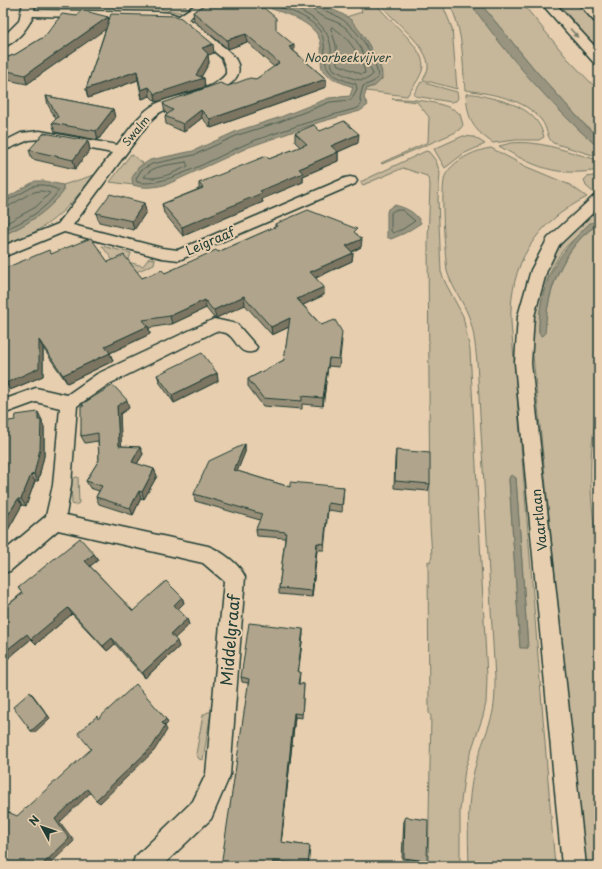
<svg xmlns="http://www.w3.org/2000/svg" width="602" height="869" viewBox="0 0 602 869" font-family="'Playpen Sans',sans-serif">
<rect width="100%" height="100%" fill="#e7ceaf"/>
<filter id="ink" filterUnits="userSpaceOnUse"><feTurbulence type="fractalNoise" baseFrequency=".025" numOctaves="2"/><feDisplacementMap in="SourceGraphic" scale="8" xChannelSelector="R" yChannelSelector="G"/><feConvolveMatrix kernelMatrix="1 2 1 2 8 2 1 2 1" color-interpolation-filters="sRGB"/></filter>
<g filter="url(#ink)">
<path fill="#c6b69a" stroke="#727a67" fill-rule="evenodd" d="M 46,3 L 161,3 L 159,9 L 55,7 L 50,6 Z
M 163,3 L 179,3 L 188,8 L 182,13 L 161,9 Z
M 359,3 L 376,3 C 386,20 430,50 422,71 C 419,80 412,88 407,96 L 366,91 L 367,88 L 375,86 L 382,72 C 374,52 363,31 346,17 L 362,12 Z
M 380,3 L 442,3 L 452,28 L 457,89 L 423,80 C 425,76 427,72 428,68 C 430,46 391,20 380,3 Z
M 449,3 L 470,3 C 510,54 550,105 599,148 L 599,157 L 553,143 C 547,138 547,128 542,121 C 525,98 491,94 465,90 C 462,59 464,32 449,3 Z
M 480,3 L 522,3 L 567,58 L 599,91 L 599,137 L 584,124 L 536,71 Z
M 558,3 L 577,3 L 599,27 L 599,47 L 590,40 Z
M 421,82 L 457,92 L 458,98 L 456,101 L 451,102 L 415,96 L 414,94 Z
M 466,94 C 473,93 480,95 487,97 C 511,102 538,110 544,137 L 539,140 L 516,140 L 493,143 C 471,128 468,119 466,94 Z
M 392,99 C 409,98 448,102 460,114 L 463,125 L 460,129 L 454,133 L 382,164 L 381,163 L 428,142 L 429,117 L 417,102 Z
M 463,136 L 474,137 L 485,144 L 463,154 L 445,168 L 434,149 Z
M 511,143 C 543,140 569,153 599,160 L 599,170 C 557,177 534,167 499,146 Z
M 491,148 L 527,167 L 570,185 L 587,197 C 535,223 509,264 511,322 L 555,866 L 469,866 C 468,835 467,802 474,771 C 478,753 486,736 491,719 C 495,706 495,692 495,679 L 477,362 C 475,344 474,327 466,310 C 460,297 451,285 447,271 C 445,255 440,189 445,176 C 452,161 475,150 491,148 ZM 516,478 L 528,648 L 527,648 L 520,647 L 509,479 Z
M 426,151 L 429,152 L 436,161 L 440,173 L 438,199 L 441,272 L 446,284 L 463,316 L 470,350 L 487,677 L 486,703 L 483,716 L 465,769 L 460,810 L 460,866 L 428,866 L 431,716 L 429,713 L 428,561 L 430,562 L 432,556 L 430,526 L 428,241 L 430,184 L 427,176 L 403,168 L 363,185 L 360,182 Z
M 131,154 L 143,163 C 136,169 132,175 133,185 L 110,182 Z
M 94,175 C 64,214 49,228 3,247 L 3,235 C 26,225 47,212 63,192 L 63,185 Z
M 599,175 L 599,192 L 595,194 L 586,186 L 584,180 L 587,177 Z
M 598,211 L 599,403 C 587,451 589,504 599,553 L 599,866 L 584,866 L 531,336 C 533,286 554,238 598,211 ZM 594,227 C 562,249 547,293 545,330 L 539,333 C 538,304 548,260 573,240 C 579,235 587,231 594,227 Z
M 102,246 L 131,253 L 128,262 L 143,266 L 149,258 L 155,259 L 154,264 L 134,273 L 118,267 Z
M 78,477 L 79,503 L 75,505 L 72,504 L 71,480 L 73,478 Z
M 208,712 L 211,712 L 203,760 L 199,759 L 196,754 L 203,715 Z"/>
<path fill="#98947f" stroke="#687161" d="M 253,3 C 284,3 327,0 351,20 C 358,28 364,37 369,46 C 375,56 383,67 382,79 L 375,86 L 367,88 L 364,98 L 368,105 L 360,111 L 320,122 L 249,147 L 168,184 C 156,187 145,189 133,185 L 132,178 L 138,168 L 150,160 L 193,151 L 237,131 L 278,118 L 329,98 L 350,96 L 353,87 L 332,79 L 323,71 C 319,62 323,50 320,40 C 312,18 273,10 253,3 Z
M 470,3 L 480,3 L 536,71 L 584,124 L 599,137 L 599,148 C 551,106 507,55 470,3 Z
M 35,181 L 44,181 L 63,185 L 63,192 C 47,212 27,225 3,235 L 3,200 Z
M 394,205 C 405,207 417,213 421,223 L 405,233 L 391,239 L 387,237 L 387,212 L 388,209 Z
M 595,222 L 594,227 C 569,244 553,277 548,306 C 546,316 546,325 545,334 L 541,336 L 539,333 C 538,285 556,255 590,223 Z
M 512,475 L 516,478 L 528,648 L 520,648 L 509,479 L 510,476 Z"/>
<g fill="none" stroke-linecap="round" stroke-linejoin="round">
<path stroke="#4f6052" stroke-width="1" d="M 265,3 C 284,9 308,14 320,31 C 329,45 319,68 335,76 C 342,80 349,82 356,84 L 357,89 L 351,100 L 330,102 L 279,122 L 238,135 L 194,155 L 152,164 L 141,170 L 136,179 L 137,182 C 163,190 228,150 256,140 C 290,128 323,117 358,108 L 361,105 L 360,98 L 363,86 L 373,82 L 378,77 C 376,56 358,29 340,18 C 333,13 325,11 317,8 L 315,3
M 281,3 C 303,11 329,22 331,49 C 332,57 329,63 334,70 C 346,75 363,87 373,74 L 370,68 C 364,54 357,39 346,28 C 335,18 314,19 309,3
M 332,27 C 347,35 362,57 365,73 L 361,74 L 337,64 L 336,45 L 331,29 Z
M 186,162 L 188,166 C 175,172 159,181 144,177 C 152,164 173,165 186,162 Z
M 3,203 L 36,185 L 44,185 L 59,190 C 46,210 24,222 3,230
M 3,208 C 20,204 31,185 50,193 L 36,207 L 3,225
M 395,210 L 402,210 L 415,221 L 403,229 L 393,233 L 391,231 L 391,213 Z"/>
<defs>
<path id="minor" d="M 23,3 L 35,3 L 34,10 L 157,12 L 170,13 L 179,16 L 198,3 L 212,3 L 188,19 C 200,24 214,40 225,48 C 271,86 188,101 165,110 C 159,112 154,117 150,121 L 73,225 L 162,248 L 178,250 L 345,178 L 350,177 L 355,178 L 357,181 L 355,184 L 179,260 L 162,258 L 64,232 L 3,257 L 3,246 L 58,224 L 112,153 L 40,139 L 29,140 L 3,151 L 3,142 L 21,133 L 40,131 L 117,145 C 128,132 137,116 152,106 C 174,93 209,95 226,74 L 226,68 L 222,58 L 183,25 L 168,19 L 33,16 C 28,28 16,43 3,47 L 3,37 L 19,21 Z
M 599,194 L 599,207 L 559,245 L 547,270 L 534,316 L 531,363 L 586,866 L 562,866 L 515,363 L 518,316 L 531,270 L 548,238 L 594,196 Z
M 214,319 L 237,324 L 257,347 L 255,351 C 238,357 238,339 226,333 C 223,332 218,332 216,331 L 109,384 L 77,406 L 71,485 L 66,515 L 208,546 C 221,551 240,564 245,577 L 230,775 L 211,819 L 162,866 L 132,866 L 135,857 L 193,801 L 206,774 L 224,581 L 203,563 L 58,530 L 10,571 L 3,573 L 3,552 L 46,516 L 53,485 L 60,408 L 36,402 L 3,414 L 3,400 L 36,388 L 67,395 L 97,374 Z"/>
<path id="secondary" d="M 541,3 L 555,3 L 599,51 L 599,64 L 594,63 Z
M 578,3 L 592,3 L 599,10 L 599,22 L 594,21 Z"/>
</defs>
<use href="#minor" stroke="#1f3d34" stroke-width="3"/>
<use href="#secondary" stroke="#1f3d34" stroke-width="3"/>
<use href="#minor" fill="#e7ceaf" fill-rule="evenodd"/>
<use href="#secondary" fill="#e7ceaf" fill-rule="evenodd"/>
</g>
<path fill="#978e78" stroke="#1f3d34" d="M 193,12 L 276,30 L 294,51 L 326,79 L 326,87 L 211,128 L 202,118 L 184,132 L 166,124 L 165,116 L 167,114 L 165,112 L 163,103 L 256,79 L 274,67 L 247,42 L 228,49 L 194,21 Z
M 77,16 L 108,17 L 109,21 L 214,53 L 208,55 L 209,63 L 201,77 L 204,78 L 205,87 L 156,102 L 150,96 L 142,99 L 138,80 L 88,98 L 86,89 L 106,28 L 27,84 L 3,79 L 3,59 L 16,54 Z
M 46,96 L 113,109 L 115,118 L 98,140 L 55,132 L 52,123 L 56,119 L 48,105 Z
M 320,131 L 358,143 L 338,152 L 338,161 L 303,176 L 303,182 L 262,199 L 263,202 L 183,236 L 164,213 L 162,204 L 199,189 L 199,183 L 269,159 L 300,147 L 295,142 L 295,133 Z
M 88,141 L 90,150 L 75,169 L 32,159 L 29,150 Z
M 144,203 L 146,212 L 134,230 L 99,222 L 96,213 Z
M 275,224 L 357,234 L 361,247 L 352,252 L 353,253 L 352,261 L 316,278 L 324,295 L 303,305 L 321,325 L 342,340 L 339,367 L 328,366 L 323,406 L 302,404 L 302,409 L 263,406 L 248,386 L 248,379 L 284,360 L 289,327 L 272,335 L 245,305 L 216,318 L 214,318 L 206,308 L 172,324 L 149,328 L 150,334 L 110,353 L 113,361 L 67,383 L 43,348 L 43,376 L 10,390 L 3,378 L 3,269 L 51,254 L 108,262 L 142,278 L 165,273 L 218,252 L 275,227 Z
M 217,373 L 218,381 L 174,403 L 160,383 L 157,375 Z
M 82,404 L 129,408 L 120,414 L 121,446 L 140,447 L 143,454 L 137,464 L 154,469 L 157,476 L 144,499 L 141,498 L 133,515 L 99,504 L 96,497 L 99,491 L 90,488 L 86,481 L 99,460 L 98,441 L 85,443 L 81,436 L 83,406 Z
M 42,420 L 42,423 L 44,427 L 44,456 L 38,481 L 35,481 L 26,506 L 22,505 L 8,530 L 5,529 L 3,531 L 3,422 Z
M 245,444 L 245,452 L 237,471 L 290,487 L 344,487 L 342,512 L 328,510 L 324,550 L 317,550 L 312,597 L 279,594 L 279,588 L 285,538 L 257,536 L 256,529 L 260,520 L 195,501 L 194,494 Z
M 396,450 L 430,484 L 428,491 L 394,488 L 395,458 Z
M 94,554 L 98,560 L 90,566 L 133,611 L 182,597 L 184,603 L 178,609 L 187,619 L 189,625 L 174,638 L 179,647 L 145,678 L 115,644 L 107,651 L 72,614 L 36,644 L 31,639 L 3,663 L 3,609 L 22,593 L 18,588 Z
M 303,634 L 298,671 L 300,672 L 299,684 L 304,684 L 302,718 L 295,717 L 281,842 L 310,846 L 308,866 L 301,866 L 274,862 L 273,866 L 248,683 L 242,682 L 241,677 Z
M 405,817 L 427,861 L 426,862 L 402,859 L 404,819 Z"/>
<path fill="#7b7462" stroke="#1f3d34" d="M 108,17 L 110,26 L 27,84 L 25,75 Z
M 246,34 L 247,42 L 228,49 L 227,40 Z
M 213,44 L 214,53 L 208,55 L 209,63 L 200,79 L 204,78 L 205,87 L 156,102 L 155,94 L 196,75 L 202,48 Z
M 294,45 L 294,54 L 289,47 Z
M 137,71 L 138,80 L 88,98 L 86,89 Z
M 326,79 L 326,87 L 211,128 L 210,119 Z
M 149,87 L 150,96 L 142,99 L 141,90 Z
M 113,109 L 115,118 L 98,140 L 96,131 Z
M 201,110 L 202,118 L 184,132 L 183,124 Z
M 359,134 L 358,143 L 331,155 L 331,146 Z
M 88,141 L 90,150 L 75,169 L 73,160 Z
M 338,152 L 338,161 L 303,176 L 303,182 L 262,199 L 263,202 L 183,236 L 182,227 L 260,191 L 299,169 Z
M 144,203 L 146,212 L 134,230 L 132,221 Z
M 362,239 L 361,247 L 346,255 L 346,246 Z
M 353,253 L 352,261 L 310,280 L 310,272 Z
M 324,287 L 324,295 L 297,308 L 297,299 Z
M 244,296 L 245,305 L 216,318 L 214,310 Z
M 205,300 L 206,308 L 172,324 L 170,316 Z
M 290,318 L 291,326 L 272,335 L 271,327 Z
M 148,326 L 150,334 L 108,354 L 105,346 Z
M 39,340 L 43,348 L 43,376 L 10,390 L 6,383 Z
M 110,353 L 113,361 L 67,383 L 63,375 Z
M 329,358 L 323,406 L 323,398 Z
M 217,373 L 218,381 L 174,403 L 172,395 Z
M 127,400 L 129,408 L 120,414 L 122,454 L 119,446 L 117,406 Z
M 38,412 L 42,420 L 42,423 L 44,427 L 44,456 L 38,481 L 34,474 Z
M 245,444 L 245,452 L 235,477 L 234,470 Z
M 140,447 L 143,454 L 134,469 L 132,462 Z
M 154,469 L 157,476 L 144,499 L 142,492 Z
M 31,475 L 35,481 L 26,506 L 21,499 Z
M 139,491 L 141,498 L 133,515 L 130,508 Z
M 18,499 L 22,505 L 8,530 L 3,523 Z
M 3,526 L 5,529 L 3,531 Z
M 317,543 L 317,550 L 312,597 L 312,591 Z
M 94,554 L 98,560 L 89,567 L 85,561 Z
M 182,597 L 184,603 L 176,611 L 174,605 Z
M 68,608 L 72,614 L 36,644 L 31,639 L 3,663 L 3,653 L 27,634 Z
M 187,619 L 189,625 L 173,640 L 171,634 Z
M 303,629 L 303,634 L 298,676 L 298,671 Z
M 112,638 L 115,644 L 107,651 L 103,646 Z
M 177,641 L 179,647 L 145,678 L 142,673 Z
M 30,692 L 33,695 L 50,718 L 34,733 L 31,731 Z
M 294,713 L 295,717 L 281,844 L 281,842 Z
M 166,719 L 168,723 L 165,726 L 167,730 L 154,751 L 100,803 L 96,800 L 162,723 Z
M 87,789 L 91,792 L 60,822 L 74,841 L 48,866 L 41,866 L 55,819 Z"/>
<path fill="#b0a58c" stroke="#1f3d34" d="M 208,3 L 248,3 L 261,8 L 264,8 L 276,18 L 276,30 L 294,45 L 289,47 L 326,79 L 210,119 L 201,110 L 183,124 L 165,116 L 173,110 L 167,107 L 163,103 L 220,83 L 228,86 L 250,78 L 256,79 L 279,63 L 246,34 L 227,40 L 193,12 Z
M 81,10 L 108,17 L 25,75 L 3,70 L 3,59 L 16,54 L 45,36 L 62,14 L 77,16 Z
M 111,14 L 176,16 L 181,18 L 213,44 L 202,48 L 208,54 L 196,75 L 204,78 L 155,94 L 149,87 L 141,90 L 137,71 L 86,89 Z
M 46,96 L 113,109 L 96,131 L 52,123 L 58,117 Z
M 344,121 L 359,134 L 331,146 L 338,152 L 299,169 L 303,173 L 260,191 L 262,193 L 182,227 L 162,204 L 203,188 L 199,183 L 266,156 L 269,159 L 307,144 L 295,133 L 314,125 L 320,131 Z
M 44,133 L 88,141 L 73,160 L 29,150 Z
M 110,194 L 144,203 L 132,221 L 96,213 Z
M 308,210 L 357,229 L 354,232 L 362,239 L 346,246 L 353,253 L 310,272 L 324,287 L 297,299 L 321,325 L 335,320 L 342,332 L 339,359 L 329,358 L 323,398 L 302,396 L 302,401 L 263,398 L 248,379 L 284,360 L 290,318 L 271,327 L 244,296 L 214,310 L 212,309 L 205,300 L 170,316 L 143,320 L 148,326 L 105,346 L 110,353 L 63,375 L 39,340 L 39,368 L 6,383 L 3,377 L 3,269 L 49,250 L 51,254 L 91,238 L 108,262 L 124,255 L 142,278 L 162,270 L 165,273 L 216,250 L 218,252 L 277,226 L 275,224 Z
M 202,353 L 217,373 L 172,395 L 157,375 Z
M 113,385 L 127,400 L 117,406 L 119,446 L 140,447 L 132,462 L 154,469 L 142,492 L 139,491 L 130,508 L 96,497 L 102,486 L 86,481 L 99,460 L 98,433 L 81,436 L 81,406 L 84,406 L 82,404 Z
M 38,412 L 38,420 L 41,420 L 40,449 L 34,474 L 31,475 L 21,499 L 18,499 L 3,523 L 3,422 L 15,420 L 16,415 Z
M 245,444 L 234,470 L 290,487 L 290,482 L 344,487 L 342,505 L 328,503 L 324,544 L 317,543 L 312,591 L 279,588 L 286,532 L 256,529 L 262,514 L 194,494 L 209,461 Z
M 396,450 L 430,453 L 430,484 L 395,481 Z
M 80,538 L 94,554 L 85,561 L 133,611 L 166,581 L 182,597 L 174,605 L 187,619 L 171,634 L 177,641 L 142,673 L 112,638 L 103,646 L 68,608 L 31,639 L 27,634 L 3,653 L 3,609 L 23,593 L 18,588 Z
M 249,623 L 303,629 L 298,671 L 300,672 L 298,684 L 304,684 L 302,714 L 294,713 L 281,842 L 310,846 L 308,865 L 273,861 L 272,866 L 221,866 L 249,679 L 241,677 Z
M 136,684 L 166,719 L 162,723 L 165,726 L 152,747 L 96,800 L 87,789 L 55,819 L 69,839 L 41,866 L 3,866 L 3,817 L 8,812 L 17,816 L 91,749 L 78,733 L 97,716 L 98,719 Z
M 30,692 L 48,716 L 31,731 L 13,707 Z
M 405,817 L 428,820 L 427,861 L 404,858 Z"/>
<defs><path id="oneway-solid" d="M-6-.8H1V-3.2L6.5 0L1 3.2V.8H-6Z"/></defs>
<use fill="#797e6b" href="#oneway-solid" transform="translate(574 33) rotate(49)"/>
</g>
<g text-anchor="middle" stroke-width="4" stroke-linejoin="round" paint-order="stroke">
<g font-size="11" fill="#1f3d34" stroke="#e7ceaf">
<text transform="translate(136 131) rotate(-50)" y="4">Swalm</text>
</g>
<g font-size="12" font-style="italic" fill="#2b463c" stroke="#e7ceaf">
<text x="347" y="62">Noorbeekvijver</text>
</g>
<g font-size="13" fill="#1f3d34" stroke="#e7ceaf">
<text transform="translate(210 241) rotate(-23)" y="5">Leigraaf</text>
<text transform="translate(539 520) rotate(-96)" y="5">Vaartlaan</text>
</g>
<g font-size="16" fill="#1f3d34" stroke="#e7ceaf">
<text transform="translate(230 640) rotate(-85)" y="6">Middelgraaf</text>
</g>
</g>
<rect width="602" height="869" fill="none" stroke="#e7ceaf" stroke-width="16"/>
<rect x="8" y="8" width="586" height="853" fill="none" stroke="#1f3d34" stroke-width="1.5" filter="url(#ink)"/>
<g transform="translate(42 827) rotate(310)" stroke="#e7ceaf" stroke-width="3" paint-order="stroke">
<path d="M0-3L7 15L0 10L-7 15Z" fill="#1f3d34"/>
<text y="-6" font-size="11" font-weight="bold" text-anchor="middle" fill="#1f3d34">N</text>
</g>
</svg>
